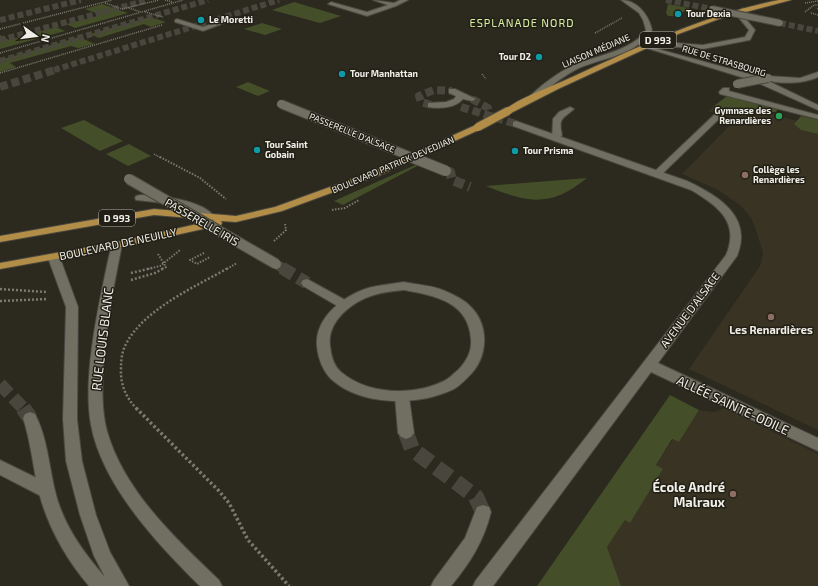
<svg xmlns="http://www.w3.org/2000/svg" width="818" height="586" viewBox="0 0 818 586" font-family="'Exo 2',sans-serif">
<rect width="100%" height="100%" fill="#2c291f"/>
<path fill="#383322" d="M 714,106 L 736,112 L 761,111 L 797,121 L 795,124 L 801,130 L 818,134 L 818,430 L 689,369 L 760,266 L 763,253 L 755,227 L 751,218 L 740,205 L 718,190 L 682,174 L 736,119 L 708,111 Z
M 724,408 L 818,454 L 818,586 L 621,586 L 607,547 L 625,520 L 630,522 L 663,469 L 656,465 L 673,439 L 679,442 L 699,410 L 714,412 Z"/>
<path fill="#444f29" d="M 294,2 L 341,16 L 320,23 L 272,10 Z
M 102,4 L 128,13 L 75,28 L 66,24 L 101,15 L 85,9 Z
M 668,4 L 689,8 L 692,10 L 679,13 L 679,16 L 668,16 L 666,13 Z
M 150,17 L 166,22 L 151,27 L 144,24 L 99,38 L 90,34 Z
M 262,23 L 282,29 L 265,35 L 244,29 Z
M 56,27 L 65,31 L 0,49 L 0,35 L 9,40 Z
M 79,37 L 95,44 L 78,48 L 71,46 L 10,63 L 16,67 L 0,72 L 0,60 Z
M 248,82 L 270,91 L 258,96 L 236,87 Z
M 727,96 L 778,109 L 776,112 L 736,112 L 714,106 Z
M 801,116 L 818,120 L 818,134 L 801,130 L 794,124 Z
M 84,120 L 123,141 L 100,151 L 61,128 Z
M 129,144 L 151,156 L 128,166 L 106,154 Z
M 424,161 L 425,162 L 343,205 L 334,201 Z
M 587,178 C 550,208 528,203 486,186 Z
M 670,395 L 699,410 L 679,442 L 672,439 L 656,465 L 663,469 L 630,523 L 625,520 L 607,547 L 621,586 L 537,586 Z"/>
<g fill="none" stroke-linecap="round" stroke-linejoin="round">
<path stroke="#49473d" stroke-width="6" stroke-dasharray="6 3" stroke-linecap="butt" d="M 666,0 L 712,9
M 0,20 L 81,0
M 780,23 L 818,31
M 54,70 L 279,0"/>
<path stroke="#49473d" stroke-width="8" stroke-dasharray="8 4" stroke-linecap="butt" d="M 0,87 L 58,69
M 472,99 L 488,108 L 490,115
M 431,105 L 421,102 L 419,96 L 434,90 L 452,91
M 461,107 L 516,124"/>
<path stroke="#49473d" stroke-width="10" stroke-dasharray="10 5" stroke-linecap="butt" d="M 446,171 L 450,172 L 452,180 L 470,187
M 276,264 L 284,269"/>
<path stroke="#49473d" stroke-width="13" stroke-dasharray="13 6" stroke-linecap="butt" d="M 282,268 L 307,283"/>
<path stroke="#49473d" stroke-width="16" stroke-dasharray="16 8" stroke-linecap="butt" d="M 406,433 L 412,449 L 476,497 L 483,512"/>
<path stroke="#49473d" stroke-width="13" stroke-dasharray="13 6" stroke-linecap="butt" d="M 0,384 L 24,409"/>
<path stroke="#49473d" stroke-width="16" stroke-dasharray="16 8" stroke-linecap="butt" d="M 23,408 L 30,418"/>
<path stroke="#49473d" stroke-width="6" stroke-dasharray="6 3" stroke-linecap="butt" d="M 0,40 L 148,0
M 0,61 L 208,0"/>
<defs>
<path id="lane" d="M 743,8 L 749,14 L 745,18 L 755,30 L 750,40 L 703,49 L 650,45 L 647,43 L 650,41 L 703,45 L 745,37 L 749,30 L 739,18 L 743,14 L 740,10 Z
M 570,107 L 574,109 C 563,119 558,117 562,135 L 558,140 L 552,140 L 553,119 L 559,112 Z
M 715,114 L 722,116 L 660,176 L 654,176 L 654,172 Z
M 140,195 C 159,195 202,200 214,216 L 209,219 L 173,204 L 136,200 L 135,198 L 136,196 Z
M 404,282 C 417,285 433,285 445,291 C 452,294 463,299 469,305 C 490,324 489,358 468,377 C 464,381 459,386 454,389 C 419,406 362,407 331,379 C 323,371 318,358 317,347 C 314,318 343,296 368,288 C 379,285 392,284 404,282 ZM 404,290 C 436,296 469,302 471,340 C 472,351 466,362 458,370 C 454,373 449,379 444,381 C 414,396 368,395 341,372 C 333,365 331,355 330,345 C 327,321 353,301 374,295 C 383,292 394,291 404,290 Z
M 0,460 L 53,486 L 55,491 L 53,496 L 47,498 L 41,496 L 0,475 Z"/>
<path id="street" d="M 373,0 L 394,3 L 400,0 L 408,0 L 396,6 L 367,16 L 328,4 L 331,2 L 367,12 L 388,5 Z
M 621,0 C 637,0 649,15 652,30 C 638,55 601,58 577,69 C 562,77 549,87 537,99 L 531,99 L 531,95 C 543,84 556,74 572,66 C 593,56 633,51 646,30 L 643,20 L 639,13 Z
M 177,19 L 203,27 L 224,20 L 227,22 L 203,31 L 175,22 L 175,20 Z
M 643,45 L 760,77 L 818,105 L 818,110 L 754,81 L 643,47 Z
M 818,72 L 818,77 C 807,83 775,86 764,78 L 768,76 L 800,78 Z
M 723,88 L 729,88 L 729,91 L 818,115 L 818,119 L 720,94 L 719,92 Z
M 449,89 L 455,89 L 476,99 L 472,101 L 463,99 C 455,108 440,109 428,107 L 428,103 L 446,102 L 454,99 L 456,96 L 449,93 Z
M 516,121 L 687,181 C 719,196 753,217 737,256 L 658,363 L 818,438 L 818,451 L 651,372 L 493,586 L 473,586 L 476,580 L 726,255 C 740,222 718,206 691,190 L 513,126 L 513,122 Z
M 307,279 L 347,301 L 349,304 L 347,307 L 339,307 L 303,286 L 301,283 L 303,280 Z
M 402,392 L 407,393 L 409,397 L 414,433 L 411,437 L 406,439 L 401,437 L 398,433 L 395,397 L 397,393 Z
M 483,505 L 489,507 L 491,512 C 484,541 470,563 451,586 L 431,586 L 434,580 L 465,538 L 477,507 Z"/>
<path id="secondary" d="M 117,242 L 122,245 C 112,294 94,384 107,431 C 124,491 176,539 219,580 L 222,586 L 200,586 C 158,545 102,485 91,425 C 82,378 99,303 109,256 L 112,245 Z
M 54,255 L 60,258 L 78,307 L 77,419 L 82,461 L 96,515 L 110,552 L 129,586 L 89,586 C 66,559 48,527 39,493 C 33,468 31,442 23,418 L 25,414 L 30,412 L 35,414 C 47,437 49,465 55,491 C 63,524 82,551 105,577 L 94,556 L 80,515 L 66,461 L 63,419 L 66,307 L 48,258 Z"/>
<path id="primary" d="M 779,0 L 791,0 L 719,19 L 673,36 L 558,89 L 511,113 L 504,111 C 513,101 547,88 561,82 C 632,50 702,15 779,0 Z
M 478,124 L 482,127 L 481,129 L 380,175 L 282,211 L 236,222 L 221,221 L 222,223 L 221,225 L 117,248 L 0,269 L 0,263 L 117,242 L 215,220 L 154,215 L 0,242 L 0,236 L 154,209 L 236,216 L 275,207 L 374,171 Z"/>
</defs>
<use href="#lane" stroke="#49473e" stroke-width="2"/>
<use href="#street" stroke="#49473e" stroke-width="2"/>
<use href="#secondary" stroke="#49473e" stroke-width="2"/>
<use href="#primary" stroke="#49473e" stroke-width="2"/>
<path stroke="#7c7971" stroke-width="1.5" stroke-dasharray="1 1" stroke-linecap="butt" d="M 165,0 L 173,2
M 105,3 L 122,9 L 159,0
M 805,3 L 818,1
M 129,8 L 141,12
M 818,8 L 818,10
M 145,12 L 163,17
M 805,12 L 814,5 L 818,5
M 811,13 L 818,15
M 240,19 L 249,22
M 0,29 L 112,0
M 595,33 L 622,18
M 0,53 L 183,0
M 0,73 L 162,25
M 482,74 L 486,79
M 154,154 L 161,158"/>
<path stroke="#7c7971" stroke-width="2" stroke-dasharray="1.5 1.5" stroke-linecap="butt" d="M 160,157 L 200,178 L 226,199
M 332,210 L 345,208 L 359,200
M 274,241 L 286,230 L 285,224
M 204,253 L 190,260 L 197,264 L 210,257
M 158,254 L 166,267 L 162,269
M 148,269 L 160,266 L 180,250
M 227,269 L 237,263"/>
<path stroke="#7c7971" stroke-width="2.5" stroke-dasharray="2 2" stroke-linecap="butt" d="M 131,273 L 152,268
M 131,280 L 155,273 L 164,268
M 0,289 L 46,292
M 0,301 L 47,299
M 137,409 C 126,398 120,384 121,368 C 121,360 122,351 126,344 C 144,309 195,287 228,268"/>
<path stroke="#7c7971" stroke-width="3.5" stroke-dasharray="2.5 2.5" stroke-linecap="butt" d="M 136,408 L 219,491 L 229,503 L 248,540 L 289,586"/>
<use href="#lane" fill="#716e62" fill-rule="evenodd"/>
<use href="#street" fill="#716e62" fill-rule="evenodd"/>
<use href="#secondary" fill="#716e62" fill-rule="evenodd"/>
<use href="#primary" fill="#b18d48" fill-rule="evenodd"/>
<defs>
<path id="street-bridge-far2" d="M 712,9 L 780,23"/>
<path id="street-bridge-far1" d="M 737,84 L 768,78
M 281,104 L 414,158"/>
<path id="street-bridge" d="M 411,157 L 446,171
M 129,179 L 276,264"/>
<path id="primary-bridge" d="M 478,127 L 508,111"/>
</defs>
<use href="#street-bridge-far2" stroke="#49473e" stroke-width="8" stroke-linecap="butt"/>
<use href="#street-bridge-far1" stroke="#49473e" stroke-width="10" stroke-linecap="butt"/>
<use href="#street-bridge" stroke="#49473e" stroke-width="12" stroke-linecap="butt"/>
<use href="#primary-bridge" stroke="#49473e" stroke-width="10" stroke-linecap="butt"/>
<use href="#street-bridge-far2" stroke="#716e62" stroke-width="6"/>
<use href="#street-bridge-far1" stroke="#716e62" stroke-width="8"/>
<use href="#street-bridge" stroke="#716e62" stroke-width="10"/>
<use href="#primary-bridge" stroke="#b18d48" stroke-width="8"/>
</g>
<g fill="#0f9aa8" stroke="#222016" stroke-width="1.5">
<circle cx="678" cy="14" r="4"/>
<circle cx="201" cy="20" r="4"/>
<circle cx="539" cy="57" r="4"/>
<circle cx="342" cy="74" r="4"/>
<circle cx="257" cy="150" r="4"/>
<circle cx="515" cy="151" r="4"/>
</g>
<circle fill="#2e9e5b" stroke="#222016" stroke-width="1.5" cx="779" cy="116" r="4"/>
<g fill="#8d6e63" stroke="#222016" stroke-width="1.5">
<circle cx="745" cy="175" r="4"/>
<circle cx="771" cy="317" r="4"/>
<circle cx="733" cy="494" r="4"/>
</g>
<g text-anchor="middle" stroke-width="3" stroke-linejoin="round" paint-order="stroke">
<g font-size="9" font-weight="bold" fill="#efeee7" stroke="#222016" text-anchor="start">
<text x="686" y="17">Tour Dexia</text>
<text x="209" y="23">Le Moretti</text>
<text x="531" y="60" text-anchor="end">Tour D2</text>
<text x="350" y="77">Tour Manhattan</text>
<text x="771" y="114" text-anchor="end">Gymnase des<tspan x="771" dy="10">Renardières</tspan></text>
<text x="265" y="148">Tour Saint<tspan x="265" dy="10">Gobain</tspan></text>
<text x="523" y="154">Tour Prisma</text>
<text x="753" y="173">Collège les<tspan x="753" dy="10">Renardières</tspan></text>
</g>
<g font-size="9" fill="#efeee7" stroke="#222016">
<text transform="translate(596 51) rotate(-23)" y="3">LIAISON MÉDIANE</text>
<text transform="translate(724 61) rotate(17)" y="3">RUE DE STRASBOURG</text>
<text transform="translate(352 133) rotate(22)" y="3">PASSERELLE D'ALSACE</text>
<text transform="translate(393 165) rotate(-23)" y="3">BOULEVARD PATRICK DEVEDJIAN</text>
</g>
<g fill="#222016" stroke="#b2b0a8" stroke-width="1">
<rect x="640" y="32" width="36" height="16" rx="3"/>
<rect x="99" y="210" width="36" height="16" rx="3"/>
</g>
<g font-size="10" font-weight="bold" fill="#efeee7">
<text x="658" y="44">D 993</text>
<text x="117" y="222">D 993</text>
</g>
<g font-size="11" letter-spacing="1" fill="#d7efa4" stroke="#222016">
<text x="522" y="27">ESPLANADE NORD</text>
</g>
<g font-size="11" fill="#efeee7" stroke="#222016">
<text transform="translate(202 222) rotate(30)" y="4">PASSERELLE IRIS</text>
<text transform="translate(118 244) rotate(-12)" y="4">BOULEVARD DE NEUILLY</text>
<text transform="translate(690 310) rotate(-53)" y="4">AVENUE D'ALSACE</text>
</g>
<g font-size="11" font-weight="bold" fill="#efeee7" stroke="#222016">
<text x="771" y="334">Les Renardières</text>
</g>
<g font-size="13" fill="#efeee7" stroke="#222016">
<text transform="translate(102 339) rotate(-83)" y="5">RUE LOUIS BLANC</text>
<text transform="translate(733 405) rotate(25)" y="5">ALLÉE SAINTE-ODILE</text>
</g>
<g font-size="13" font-weight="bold" fill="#efeee7" stroke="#222016" text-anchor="end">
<text x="725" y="492">École André<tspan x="725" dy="15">Malraux</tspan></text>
</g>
</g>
<g transform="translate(36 36) rotate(104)" stroke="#222016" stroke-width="3" paint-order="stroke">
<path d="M0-3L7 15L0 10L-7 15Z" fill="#efeee7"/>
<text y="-6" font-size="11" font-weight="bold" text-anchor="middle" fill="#efeee7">N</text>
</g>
</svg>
